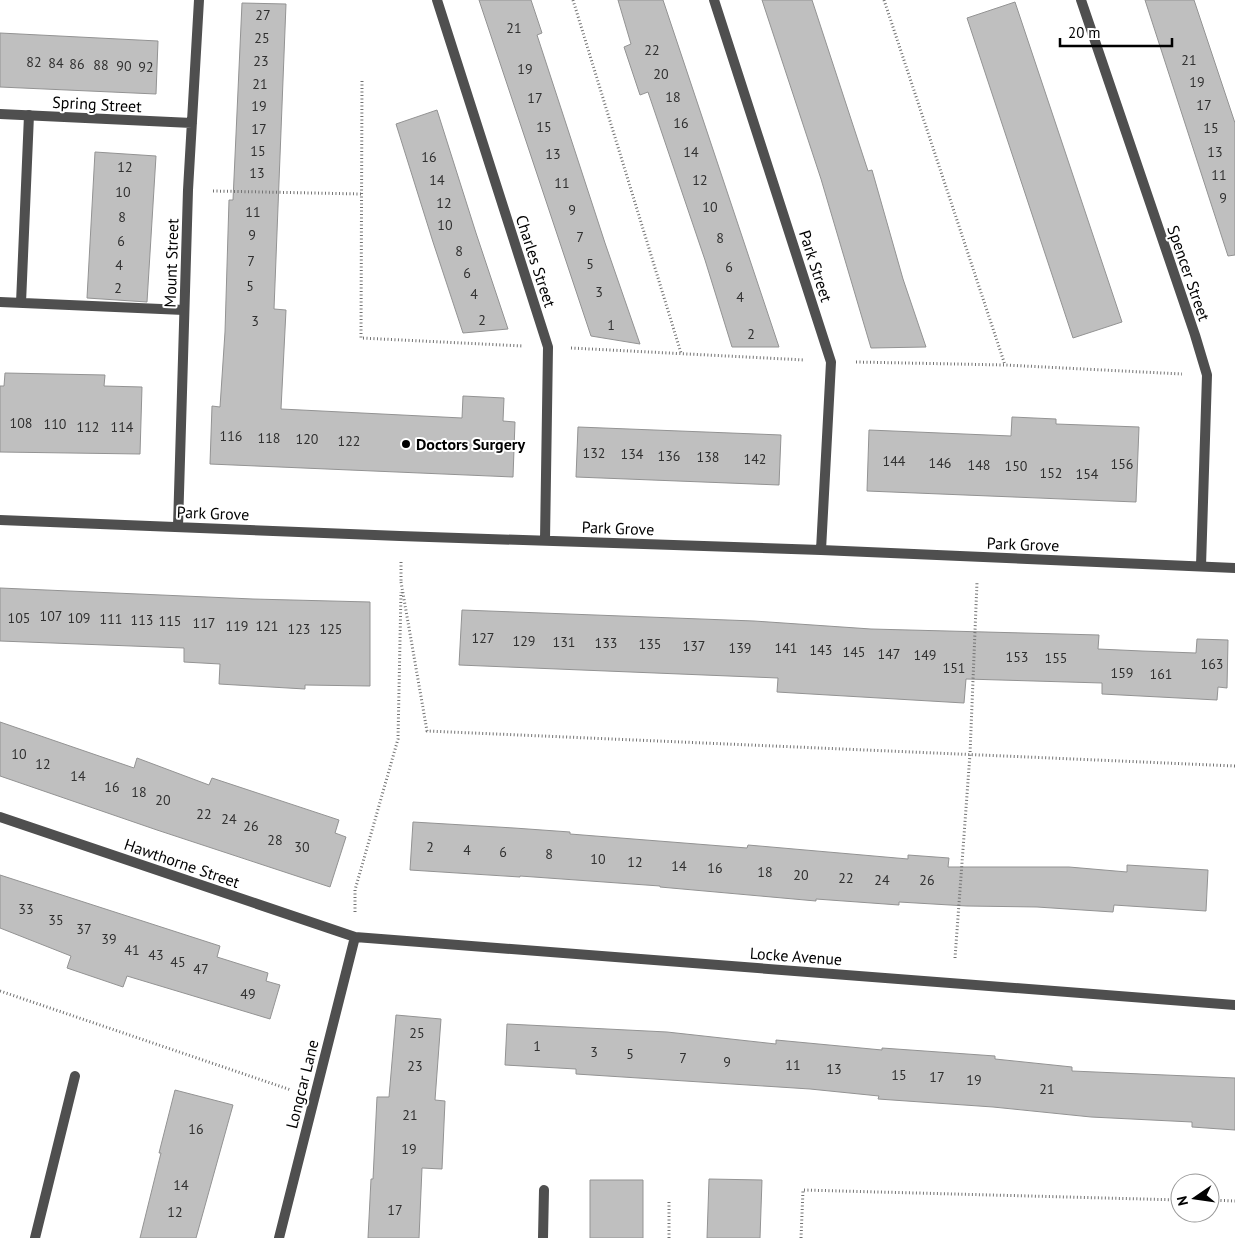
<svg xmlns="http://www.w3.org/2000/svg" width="1235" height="1238" viewBox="0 0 1235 1238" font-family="'PT Sans',sans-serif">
<rect width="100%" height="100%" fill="#fff"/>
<path fill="#bfbfbf" stroke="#939393" d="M 479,0 L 531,0 L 542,33 L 537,35 L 605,243 L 640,344 L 591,336 Z
M 618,0 L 663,0 L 779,347 L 732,347 L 705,260 L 648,92 L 640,95 L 624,47 L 631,44 Z
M 762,0 L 812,0 L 868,171 L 872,170 L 903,279 L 926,347 L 871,348 L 821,179 Z
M 1145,0 L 1194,0 L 1235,123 L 1235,255 L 1228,256 Z
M 1015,2 L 1122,322 L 1073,338 L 967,18 Z
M 242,3 L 286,4 L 274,309 L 286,310 L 281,409 L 462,418 L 463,396 L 504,398 L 503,421 L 515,422 L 513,477 L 210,464 L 212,406 L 220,407 L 225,332 L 229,200 L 233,200 Z
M 0,33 L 158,41 L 156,94 L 0,87 Z
M 437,110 L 476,233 L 508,329 L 463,333 L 433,242 L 396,124 Z
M 95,152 L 156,156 L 147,302 L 87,298 Z
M 5,373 L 105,375 L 104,386 L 142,387 L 140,454 L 0,452 L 0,386 L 4,386 Z
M 1012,417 L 1056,419 L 1056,424 L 1139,427 L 1136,502 L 867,491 L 869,430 L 1011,436 Z
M 578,427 L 781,435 L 779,485 L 576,477 Z
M 0,588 L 253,599 L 370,602 L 370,686 L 305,685 L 305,689 L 219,684 L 220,664 L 184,662 L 184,648 L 0,641 Z
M 462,610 L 754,621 L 871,629 L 1099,635 L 1098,649 L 1142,651 L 1196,653 L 1197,639 L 1228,640 L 1227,688 L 1218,687 L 1217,700 L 1102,694 L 1102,683 L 966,679 L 964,703 L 777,692 L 778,678 L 459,665 Z
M 0,722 L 134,768 L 137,758 L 209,785 L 212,778 L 339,820 L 335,833 L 346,837 L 330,887 L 157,830 L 0,776 Z
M 413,822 L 514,828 L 570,832 L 570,834 L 747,848 L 748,845 L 908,859 L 908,855 L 949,858 L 948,867 L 1069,867 L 1127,872 L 1127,865 L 1208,870 L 1206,911 L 1114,905 L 1113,912 L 1037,907 L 967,906 L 899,902 L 899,905 L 816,899 L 816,901 L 660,887 L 660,886 L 520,876 L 520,877 L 410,870 Z
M 0,875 L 220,946 L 217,957 L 268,973 L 266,981 L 280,985 L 270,1019 L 127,976 L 123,987 L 67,968 L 71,956 L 0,928 Z
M 396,1015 L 441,1019 L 435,1100 L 445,1101 L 442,1169 L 422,1168 L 419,1238 L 368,1238 L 371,1179 L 373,1179 L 377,1097 L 389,1097 Z
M 507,1024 L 667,1032 L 776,1044 L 776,1040 L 882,1050 L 882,1048 L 995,1056 L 995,1059 L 1072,1067 L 1072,1071 L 1235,1078 L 1235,1130 L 1192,1127 L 1192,1122 L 1091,1117 L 993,1107 L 878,1099 L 879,1096 L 810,1089 L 576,1074 L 576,1069 L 505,1065 Z
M 175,1090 L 233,1105 L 196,1238 L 140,1238 L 161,1153 L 159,1153 Z
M 709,1179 L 762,1180 L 760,1238 L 707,1238 Z
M 590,1180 L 643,1180 L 643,1238 L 590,1238 Z"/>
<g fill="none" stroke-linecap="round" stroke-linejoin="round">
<path stroke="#717171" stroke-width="3" stroke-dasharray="1 2.5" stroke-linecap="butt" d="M 573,0 L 681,353
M 884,0 L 1005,365
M 362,81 L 361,338 L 523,346
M 213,191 L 362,194
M 571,348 L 805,360
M 856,362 L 1005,365 L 1182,374
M 401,562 L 401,583
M 401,582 L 427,731 L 1235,766
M 355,912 L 355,890 L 398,739 L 401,592
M 955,958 L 970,754 L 977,582
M 0,991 L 291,1090
M 1210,1200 L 1235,1201
M 669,1238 L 669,1202
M 801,1238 L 803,1190 L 1180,1200"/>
<path stroke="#4f4f4f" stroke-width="10" d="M 0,302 L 184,310
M 21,303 L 29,115
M 35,1238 L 75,1076
M 543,1238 L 544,1190"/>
<path stroke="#4f4f4f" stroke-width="10" d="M 437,0 L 548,347 L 545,540
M 714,0 L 831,362 L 821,550
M 1081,0 L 1195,335 L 1207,375 L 1201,566
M 0,114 L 192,123
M 0,520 L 400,536 L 821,550 L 1235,568
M 178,527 L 188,190 L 199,0
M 0,817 L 355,937 L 1235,1005
M 279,1238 L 355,937"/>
</g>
<circle fill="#000" stroke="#fff" stroke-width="2" cx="406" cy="444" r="5"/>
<g text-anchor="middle" stroke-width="4" stroke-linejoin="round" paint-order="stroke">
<g font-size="14" fill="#303030">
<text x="263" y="20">27</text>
<text x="514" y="33">21</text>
<text x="262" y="43">25</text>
<text x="652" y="55">22</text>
<text x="1189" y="65">21</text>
<text x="261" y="66">23</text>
<text x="34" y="67">82</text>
<text x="56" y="68">84</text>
<text x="77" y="69">86</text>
<text x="101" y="70">88</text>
<text x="124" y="71">90</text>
<text x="146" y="72">92</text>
<text x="525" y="74">19</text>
<text x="661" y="79">20</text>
<text x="1197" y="87">19</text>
<text x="260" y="89">21</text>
<text x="673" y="102">18</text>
<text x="535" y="103">17</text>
<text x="1204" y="110">17</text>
<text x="259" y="111">19</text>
<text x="681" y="128">16</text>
<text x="544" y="132">15</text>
<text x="1211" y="133">15</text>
<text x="259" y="134">17</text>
<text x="258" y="156">15</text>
<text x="691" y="157">14</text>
<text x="1215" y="157">13</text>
<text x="553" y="159">13</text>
<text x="429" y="162">16</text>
<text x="125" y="172">12</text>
<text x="257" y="178">13</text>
<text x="1219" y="180">11</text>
<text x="437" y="185">14</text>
<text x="700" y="185">12</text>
<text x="562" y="188">11</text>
<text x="123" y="197">10</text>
<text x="1223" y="203">9</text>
<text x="444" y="208">12</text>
<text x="710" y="212">10</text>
<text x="572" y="215">9</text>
<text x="253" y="217">11</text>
<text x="122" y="222">8</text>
<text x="445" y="230">10</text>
<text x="252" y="240">9</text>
<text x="580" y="242">7</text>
<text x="720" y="243">8</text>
<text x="121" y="246">6</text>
<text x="459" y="256">8</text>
<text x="251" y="266">7</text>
<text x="590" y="269">5</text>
<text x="119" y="270">4</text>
<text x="729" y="272">6</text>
<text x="467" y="278">6</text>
<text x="250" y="291">5</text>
<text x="118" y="293">2</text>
<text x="599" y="297">3</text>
<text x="474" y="299">4</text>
<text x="740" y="302">4</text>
<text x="482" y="325">2</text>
<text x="255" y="326">3</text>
<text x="611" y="330">1</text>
<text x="751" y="339">2</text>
<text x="21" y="428">108</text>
<text x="55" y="429">110</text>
<text x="88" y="432">112</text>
<text x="122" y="432">114</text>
<text x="231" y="441">116</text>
<text x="269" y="443">118</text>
<text x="307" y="444">120</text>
<text x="349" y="446">122</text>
<text x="594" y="458">132</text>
<text x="632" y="459">134</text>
<text x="669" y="461">136</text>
<text x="708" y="462">138</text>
<text x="755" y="464">142</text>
<text x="894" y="466">144</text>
<text x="940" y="468">146</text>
<text x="1122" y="469">156</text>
<text x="979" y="470">148</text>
<text x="1016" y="471">150</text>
<text x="1051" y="478">152</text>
<text x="1087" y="479">154</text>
<text x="51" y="621">107</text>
<text x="19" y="623">105</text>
<text x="79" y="623">109</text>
<text x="111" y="624">111</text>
<text x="142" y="625">113</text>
<text x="170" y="626">115</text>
<text x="204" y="628">117</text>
<text x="237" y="631">119</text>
<text x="267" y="631">121</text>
<text x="299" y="634">123</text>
<text x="331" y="634">125</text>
<text x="483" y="643">127</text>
<text x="524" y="646">129</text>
<text x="564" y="647">131</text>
<text x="606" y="648">133</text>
<text x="650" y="649">135</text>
<text x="694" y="651">137</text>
<text x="740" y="653">139</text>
<text x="786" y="653">141</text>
<text x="821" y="655">143</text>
<text x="854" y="657">145</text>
<text x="889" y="659">147</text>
<text x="925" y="660">149</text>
<text x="1017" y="662">153</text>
<text x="1056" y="663">155</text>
<text x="1212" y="669">163</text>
<text x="954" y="673">151</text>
<text x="1122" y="678">159</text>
<text x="1161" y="679">161</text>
<text x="19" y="759">10</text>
<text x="43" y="769">12</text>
<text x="78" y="781">14</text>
<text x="112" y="792">16</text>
<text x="139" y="797">18</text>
<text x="163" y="805">20</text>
<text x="204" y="819">22</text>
<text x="229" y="824">24</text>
<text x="251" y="831">26</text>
<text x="275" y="845">28</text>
<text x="302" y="852">30</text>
<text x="430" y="852">2</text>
<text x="467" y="855">4</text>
<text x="503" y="857">6</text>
<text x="549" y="859">8</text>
<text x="598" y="864">10</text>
<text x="635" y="867">12</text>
<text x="679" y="871">14</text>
<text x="715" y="873">16</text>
<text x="765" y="877">18</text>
<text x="801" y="880">20</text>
<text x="846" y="883">22</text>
<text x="882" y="885">24</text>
<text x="927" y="885">26</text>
<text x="26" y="914">33</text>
<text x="56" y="925">35</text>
<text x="84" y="934">37</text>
<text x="109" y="944">39</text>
<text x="132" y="955">41</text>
<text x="156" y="960">43</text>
<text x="178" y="967">45</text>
<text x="201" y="974">47</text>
<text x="248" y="999">49</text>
<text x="417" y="1038">25</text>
<text x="537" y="1051">1</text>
<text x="594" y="1057">3</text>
<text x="630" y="1059">5</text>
<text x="683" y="1063">7</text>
<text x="727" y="1067">9</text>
<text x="793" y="1070">11</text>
<text x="415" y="1071">23</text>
<text x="834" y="1074">13</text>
<text x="899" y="1080">15</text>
<text x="937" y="1082">17</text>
<text x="974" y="1085">19</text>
<text x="1047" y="1094">21</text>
<text x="410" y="1120">21</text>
<text x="196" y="1134">16</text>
<text x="409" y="1154">19</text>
<text x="181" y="1190">14</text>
<text x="395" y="1215">17</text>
<text x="175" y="1217">12</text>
</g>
<g font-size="16" fill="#000" stroke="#fff">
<text transform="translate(97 104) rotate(3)" y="6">Spring Street</text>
<text transform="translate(536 261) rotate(72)" y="6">Charles Street</text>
<text transform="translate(171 263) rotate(-88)" y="6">Mount Street</text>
<text transform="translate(816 266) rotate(72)" y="6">Park Street</text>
<text transform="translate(1189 273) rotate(71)" y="6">Spencer Street</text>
<text transform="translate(213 513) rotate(2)" y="6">Park Grove</text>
<text transform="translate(618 528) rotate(2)" y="6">Park Grove</text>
<text transform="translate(1023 544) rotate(2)" y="6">Park Grove</text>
<text transform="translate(182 863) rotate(19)" y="6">Hawthorne Street</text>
<text transform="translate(796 956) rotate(4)" y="6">Locke Avenue</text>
<text transform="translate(302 1084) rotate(-76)" y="6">Longcar Lane</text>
</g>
<g font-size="16" font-weight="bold" fill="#000" stroke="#fff" text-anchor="start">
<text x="416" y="450">Doctors Surgery</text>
</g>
</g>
<g transform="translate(1195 1198) rotate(257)"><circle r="24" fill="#ffffff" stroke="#999999"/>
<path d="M0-4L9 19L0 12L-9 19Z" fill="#000000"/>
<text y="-8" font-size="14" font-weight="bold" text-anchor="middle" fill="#000000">N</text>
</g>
<path d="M1060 38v8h112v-8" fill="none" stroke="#000000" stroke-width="2.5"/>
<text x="1068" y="38" font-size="15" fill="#000000" stroke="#ffffff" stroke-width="4" paint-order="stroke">20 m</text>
</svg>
